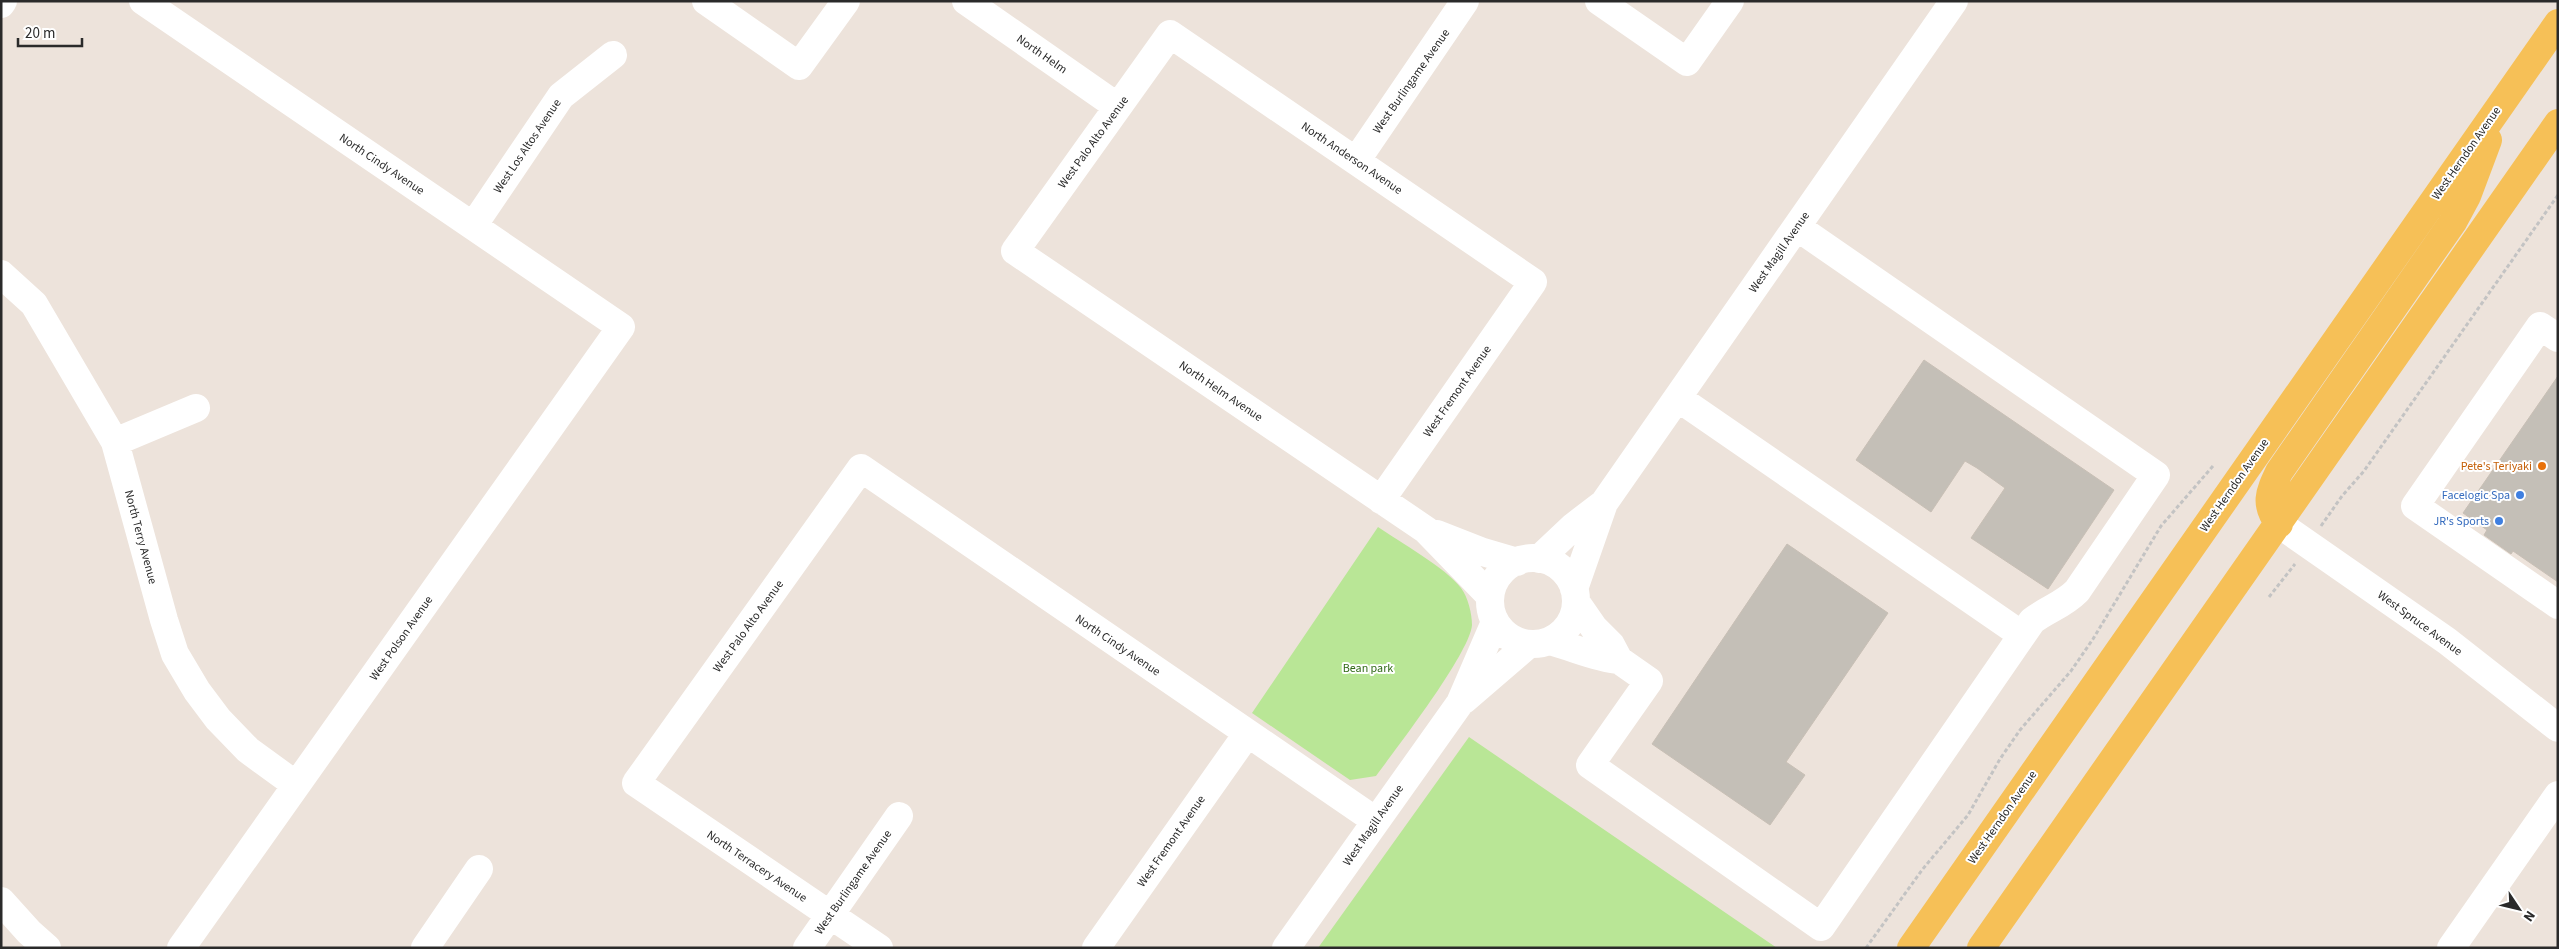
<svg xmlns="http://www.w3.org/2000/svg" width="2559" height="949" viewBox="0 0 2559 949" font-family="'Source Sans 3',sans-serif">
<rect width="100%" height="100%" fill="#ede3db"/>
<path fill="#b9e696" d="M 1378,527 C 1401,543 1445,567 1461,588 C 1468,597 1472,614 1472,625 C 1470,653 1396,749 1376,776 L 1350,780 L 1252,713 Z
M 1469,737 L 1777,948 L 1318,948 Z"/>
<path fill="#c4bfb7" stroke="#c8bfb5" d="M 1924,360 L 2114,490 L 2048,589 L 1971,538 L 2005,488 L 1977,468 L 1965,461 L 1931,512 L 1856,460 Z
M 2558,376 L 2558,582 L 2513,551 L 2511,554 L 2484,535 L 2487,530 L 2463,513 Z
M 1787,544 L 1888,613 L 1786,762 L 1805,775 L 1770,825 L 1652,744 Z"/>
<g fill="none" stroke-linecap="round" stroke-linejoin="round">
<path stroke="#c3c3c3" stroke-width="3" stroke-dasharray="4 2.5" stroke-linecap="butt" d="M 2321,526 L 2342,496 L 2364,471 L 2558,195
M 2269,597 L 2295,564
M 1866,948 L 1922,870 L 1968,815 L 2000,759 L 2020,730 L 2071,671 L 2093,639 L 2161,526 L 2213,466"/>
<path stroke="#fff" stroke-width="28" d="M 143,1 L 621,327 L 181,948
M 706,1 L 799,66 L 846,1
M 966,1 L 1118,107
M 1599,1 L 1687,62 L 1730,1
M 1,4 L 3,1
M 1356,161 L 1465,1
M 473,226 L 561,96 L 613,55
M 1,274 L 34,304 L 115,442 L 164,620 L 175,654 L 197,691 L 218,719 L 248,750 L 296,785
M 2558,338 L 2540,326 L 2415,506 L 2558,605
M 1678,398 L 2022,635
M 115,442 L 196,408
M 1381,500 L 1533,282 L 1170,34 L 1015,251 L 1426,530 L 1490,596
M 2279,524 L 2447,641 L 2558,728
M 1437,534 L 1483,552 L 1517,562
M1490 601a43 43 0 1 1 86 0a43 43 0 1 1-86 0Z
M 1539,559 L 1574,526 L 1604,503
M 1574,589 L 1604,503 L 1954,1
M 1576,602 L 1594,628 L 1611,645 L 1619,660 L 1649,681 L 1590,765 L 1821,927 L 2032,621 C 2047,609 2062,606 2077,591 L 2156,475 L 1797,227
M 1549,641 C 1573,647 1595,658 1619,660
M 1464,700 L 1529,644
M 1,901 L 29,932 L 47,948
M 425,948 L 479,869
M 807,948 L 899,816
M 879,948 L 636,783 L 861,468 L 1376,821
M 1096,948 L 1247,734
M 1286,948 L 1460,703 L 1495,622
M 2451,948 L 2558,795"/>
<path stroke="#f6c057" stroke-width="28" d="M 2279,524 C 2264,504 2269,493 2279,472 L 2453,222 L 2467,196 L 2488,140
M 1911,948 L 2558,23
M 1981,948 L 2558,123"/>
</g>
<circle fill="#e8710a" stroke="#fff" stroke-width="2" cx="2542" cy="466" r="5"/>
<g fill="#3f7fe0" stroke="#fff" stroke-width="2">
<circle cx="2520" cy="495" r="5"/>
<circle cx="2499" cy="521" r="5"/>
</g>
<g text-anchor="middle" stroke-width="4" stroke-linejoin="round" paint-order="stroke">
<g font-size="12" fill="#2a2a2a" stroke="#fff">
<text transform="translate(1042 54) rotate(35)" y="4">North Helm</text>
<text transform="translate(1411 81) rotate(-55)" y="4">West Burlingame Avenue</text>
<text transform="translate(1093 142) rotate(-54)" y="4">West Palo Alto Avenue</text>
<text transform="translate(527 146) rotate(-56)" y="4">West Los Altos Avenue</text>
<text transform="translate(2466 153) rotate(-55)" y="4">West Herndon Avenue</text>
<text transform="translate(1352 158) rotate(34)" y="4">North Anderson Avenue</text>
<text transform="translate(382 164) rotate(34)" y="4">North Cindy Avenue</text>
<text transform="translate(1779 252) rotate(-55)" y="4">West Magill Avenue</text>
<text transform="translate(1221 391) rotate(34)" y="4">North Helm Avenue</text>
<text transform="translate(1457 391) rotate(-55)" y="4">West Fremont Avenue</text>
<text transform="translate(2234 485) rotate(-55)" y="4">West Herndon Avenue</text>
<text transform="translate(141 537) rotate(75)" y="4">North Terry Avenue</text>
<text transform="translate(2420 623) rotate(36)" y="4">West Spruce Avenue</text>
<text transform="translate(748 626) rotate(-54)" y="4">West Palo Alto Avenue</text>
<text transform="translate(401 638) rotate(-55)" y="4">West Polson Avenue</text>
<text transform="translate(1118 645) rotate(34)" y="4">North Cindy Avenue</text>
<text transform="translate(2002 817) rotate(-55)" y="4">West Herndon Avenue</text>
<text transform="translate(1373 825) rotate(-55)" y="4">West Magill Avenue</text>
<text transform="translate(1171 841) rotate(-55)" y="4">West Fremont Avenue</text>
<text transform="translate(757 866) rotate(34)" y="4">North Terracery Avenue</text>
<text transform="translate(853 882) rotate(-55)" y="4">West Burlingame Avenue</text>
</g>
<g font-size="12" fill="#c56008" stroke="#fff" text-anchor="end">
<text x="2532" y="470">Pete's Teriyaki</text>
</g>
<g font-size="12" fill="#366cbe" stroke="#fff" text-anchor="end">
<text x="2510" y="499">Facelogic Spa</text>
<text x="2489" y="525">JR's Sports</text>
</g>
<g font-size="12" fill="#316a17" stroke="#fff">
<text x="1368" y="672">Bean park</text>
</g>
</g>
<rect width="2559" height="949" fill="none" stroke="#2a2a2a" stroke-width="5"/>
<g transform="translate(2519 909) rotate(125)" stroke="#ffffff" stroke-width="4" paint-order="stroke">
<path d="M0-4L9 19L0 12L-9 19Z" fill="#2a2a2a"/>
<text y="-8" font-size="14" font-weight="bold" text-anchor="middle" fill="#2a2a2a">N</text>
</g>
<path d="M18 38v8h64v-8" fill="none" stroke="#2a2a2a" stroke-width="2.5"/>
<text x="25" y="38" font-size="15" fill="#2a2a2a" stroke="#ffffff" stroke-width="4" paint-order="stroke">20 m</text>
</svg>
